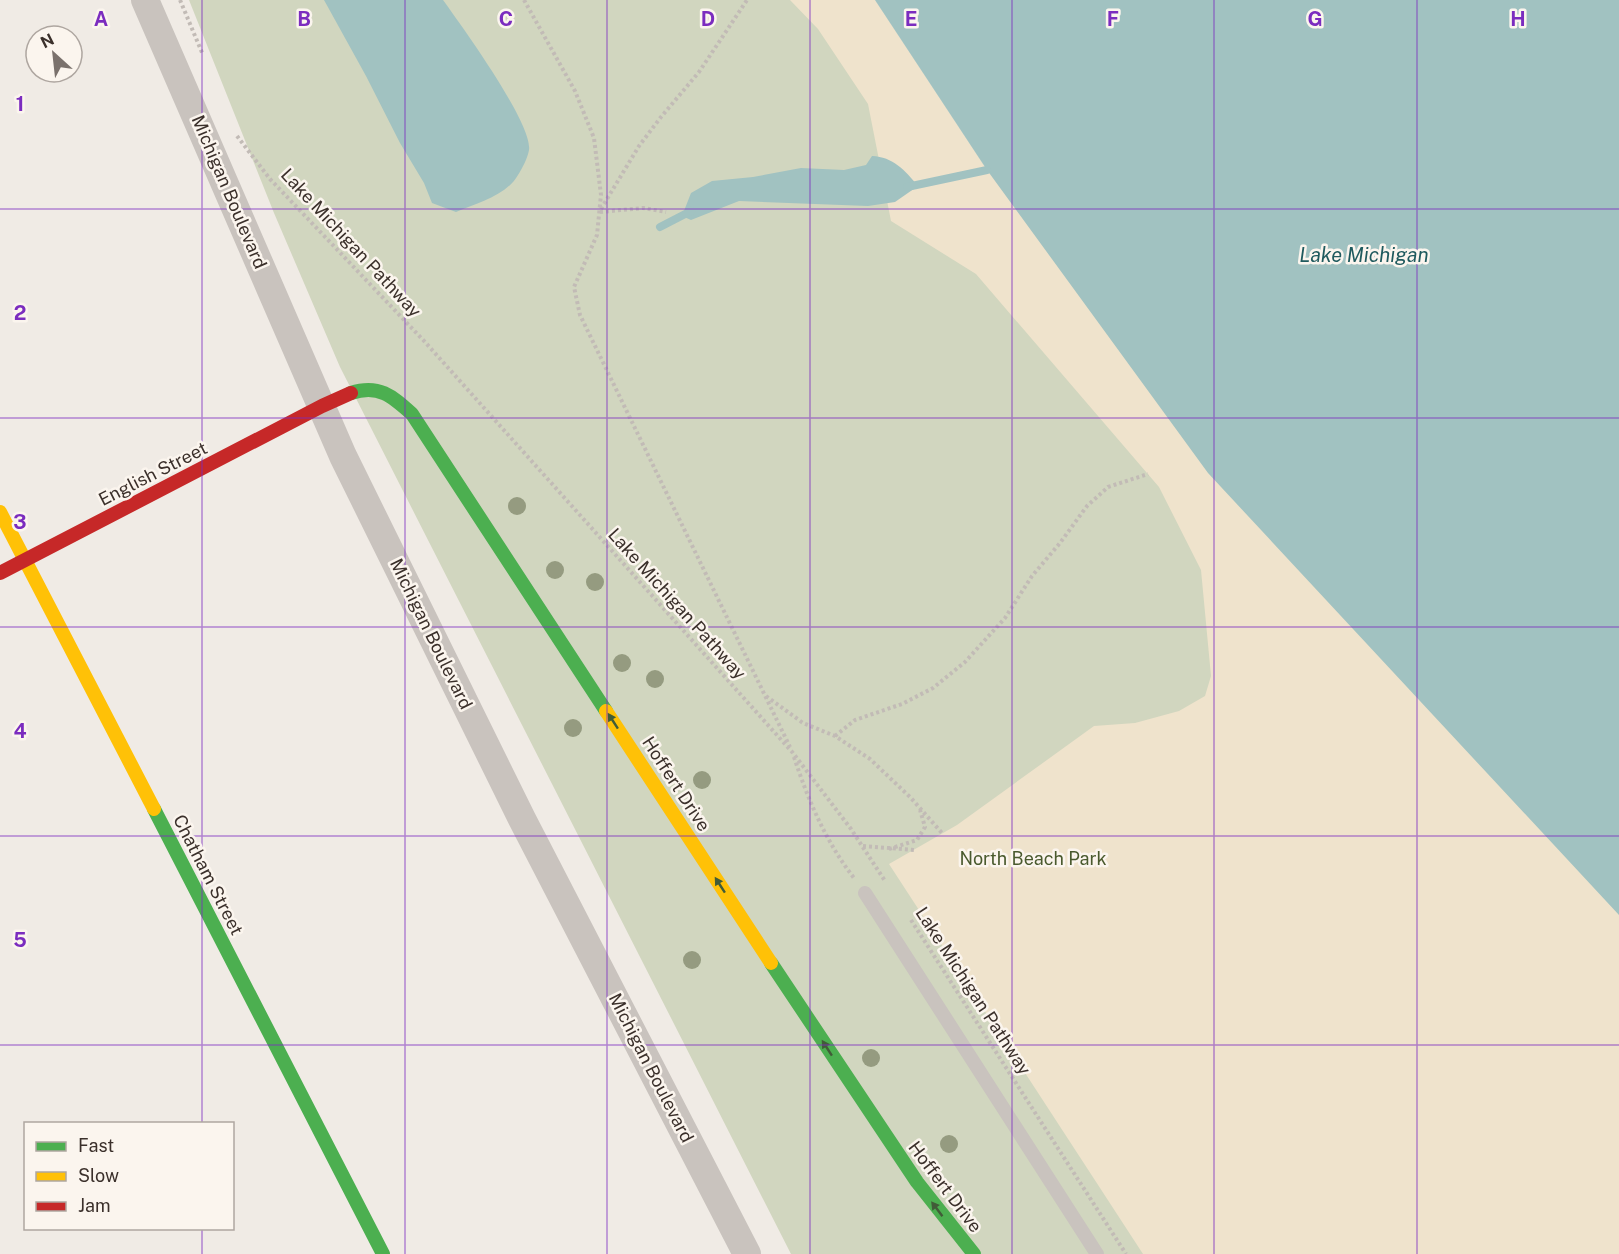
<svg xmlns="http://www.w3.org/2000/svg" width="1619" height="1254" viewBox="0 0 1619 1254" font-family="'Public Sans',sans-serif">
<rect width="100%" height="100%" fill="#f0ebe5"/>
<path fill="#d1d6bf" d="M 189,0 L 875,0 L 987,170 L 1208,473 L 1619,1254 L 791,1254 L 340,367 L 274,213 Z"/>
<path fill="#efe3cc" d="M 790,0 L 875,0 L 987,170 L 1619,892 L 1619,1254 L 1143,1254 L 889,864 L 957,825 L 1094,726 L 1135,723 L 1179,711 L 1205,696 L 1211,676 L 1201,570 L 1159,487 L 976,274 L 891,221 L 868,104 L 818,29 Z"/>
<path fill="#a1c2c1" d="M 324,0 L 443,0 C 461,25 533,124 529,150 C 528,157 522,169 518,175 C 506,196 477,203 456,212 L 432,203 L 424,183 L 400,143 L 366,76 Z
M 875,0 L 1619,0 L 1619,915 L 1208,473 L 987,170 Z
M 872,156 C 893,157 905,170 918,186 L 895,202 L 868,206 L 739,201 L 691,220 L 682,216 L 691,193 L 712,181 L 753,177 L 801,168 L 844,170 L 866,165 Z"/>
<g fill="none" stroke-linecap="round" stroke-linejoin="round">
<path stroke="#a1c2c1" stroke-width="8" d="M 907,187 L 987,170
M 660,227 L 691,211"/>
<path stroke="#c2bbb6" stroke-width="4" stroke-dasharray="3 3" stroke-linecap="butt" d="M 180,0 L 203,55
M 524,0 L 575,91 L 594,138 L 601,195 L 597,235 L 574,287 L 580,315 L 790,747
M 237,136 L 270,179 L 425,342 L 793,753 L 851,829 L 885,881
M 601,209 L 639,146 L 661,117 L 699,72 L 747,0
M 600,212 L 643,208 L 666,212
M 766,696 L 803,723 L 835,736 L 870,759 L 910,797 L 942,833
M 835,736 L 855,720 L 902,704 L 933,688 L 965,662 L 1005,618 L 1032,576 L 1060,543 L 1087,506 L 1108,487 L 1148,474
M 794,757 C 808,800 826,842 854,878
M 863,846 L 914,850
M 889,849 L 917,840 L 925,827 L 920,810
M 911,920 L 1126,1254"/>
<path stroke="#c9c3be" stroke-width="14" d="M 865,893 L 1097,1254"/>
<path stroke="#c9c3be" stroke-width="28" d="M 145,0 L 343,456 L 522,819 L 747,1254"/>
<path stroke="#4caf50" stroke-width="14" d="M 351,393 C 379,384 392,396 412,414 L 606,711
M 154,809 L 383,1254
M 771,963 L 917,1182 L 974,1254"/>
<path stroke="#ffc107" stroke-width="14" d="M 0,512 L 154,809
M 606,711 L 771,963"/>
<path stroke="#c62828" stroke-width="14" d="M 0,573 L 322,406 L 351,393"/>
</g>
<g fill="#959b80">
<circle cx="517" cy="506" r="9"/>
<circle cx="555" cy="570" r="9"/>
<circle cx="595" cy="582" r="9"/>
<circle cx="622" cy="663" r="9"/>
<circle cx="655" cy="679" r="9"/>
<circle cx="573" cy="728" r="9"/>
<circle cx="702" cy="780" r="9"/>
<circle cx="692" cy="960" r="9"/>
<circle cx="871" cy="1058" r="9"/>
<circle cx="949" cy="1144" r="9"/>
</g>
<defs><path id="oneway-solid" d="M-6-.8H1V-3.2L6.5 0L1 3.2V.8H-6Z" transform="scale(1.5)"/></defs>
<g fill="#415c38">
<use href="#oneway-solid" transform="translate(613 721) rotate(-123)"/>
<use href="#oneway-solid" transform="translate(720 885) rotate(-123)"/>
<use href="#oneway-solid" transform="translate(827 1048) rotate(-123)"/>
<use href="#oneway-solid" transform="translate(937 1209) rotate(-127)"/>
</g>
<path fill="none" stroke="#7b2cbf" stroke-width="1.5" stroke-opacity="0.55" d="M 202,0 L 202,1124M 405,0 L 405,1254M 607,0 L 607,1254M 810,0 L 810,1254M 1012,0 L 1012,1254M 1214,0 L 1214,1254M 1417,0 L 1417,1254M 0,209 L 1619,209M 0,418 L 1619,418M 0,627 L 1619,627M 0,836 L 1619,836M 0,1045 L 1619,1045M 202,1228 L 202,1254"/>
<g text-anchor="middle" stroke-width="5" stroke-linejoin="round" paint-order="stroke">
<g font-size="18" fill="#3b302b" stroke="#fbf5ee">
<text transform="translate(229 192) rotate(67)" y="6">Michigan Boulevard</text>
<text transform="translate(351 243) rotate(47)" y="6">Lake Michigan Pathway</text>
<text transform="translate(153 474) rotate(-27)" y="6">English Street</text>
<text transform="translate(677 604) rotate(48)" y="6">Lake Michigan Pathway</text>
<text transform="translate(431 634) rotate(64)" y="6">Michigan Boulevard</text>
<text transform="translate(676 784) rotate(57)" y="6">Hoffert Drive</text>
<text transform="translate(208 875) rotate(63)" y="6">Chatham Street</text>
<text transform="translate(973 991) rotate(57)" y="6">Lake Michigan Pathway</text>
<text transform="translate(651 1068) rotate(63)" y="6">Michigan Boulevard</text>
<text transform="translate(945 1187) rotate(53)" y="6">Hoffert Drive</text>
</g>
<g font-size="18" fill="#4a5a2e" stroke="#fbf5ee">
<text x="1033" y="865">North Beach Park</text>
</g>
<g font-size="20" font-style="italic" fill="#1f5a5e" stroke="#fbf5ee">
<text x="1364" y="262">Lake Michigan</text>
</g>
</g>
<g font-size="20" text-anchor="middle" font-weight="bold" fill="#7b2cbf" stroke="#fbf5ee" stroke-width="5" stroke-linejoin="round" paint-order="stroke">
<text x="101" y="26">A</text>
<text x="304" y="26">B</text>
<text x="506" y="26">C</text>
<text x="708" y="26">D</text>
<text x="911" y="26">E</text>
<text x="1113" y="26">F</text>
<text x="1315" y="26">G</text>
<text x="1518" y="26">H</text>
<text x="20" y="111">1</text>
<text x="20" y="320">2</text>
<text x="20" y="529">3</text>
<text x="20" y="738">4</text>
<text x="20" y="947">5</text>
</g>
<rect x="24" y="1122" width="210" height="108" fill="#fbf5ee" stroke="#aea6a0" stroke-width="1.5"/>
<rect x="36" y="1142" width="30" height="9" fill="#4caf50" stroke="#aea6a0" stroke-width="1.5"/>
<text x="78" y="1152" font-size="18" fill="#3b302b">Fast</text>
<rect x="36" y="1172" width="30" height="9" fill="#ffc107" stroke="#aea6a0" stroke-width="1.5"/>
<text x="78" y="1182" font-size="18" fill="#3b302b">Slow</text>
<rect x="36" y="1202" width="30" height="9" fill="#c62828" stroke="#aea6a0" stroke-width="1.5"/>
<text x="78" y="1212" font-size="18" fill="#3b302b">Jam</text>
<g transform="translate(54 54) rotate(333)"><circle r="28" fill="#fbf5ee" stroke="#aea6a0" stroke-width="1.5"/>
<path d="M0-4.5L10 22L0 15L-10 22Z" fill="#7a716c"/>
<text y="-9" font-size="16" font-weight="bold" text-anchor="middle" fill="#3b302b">N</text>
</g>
</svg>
